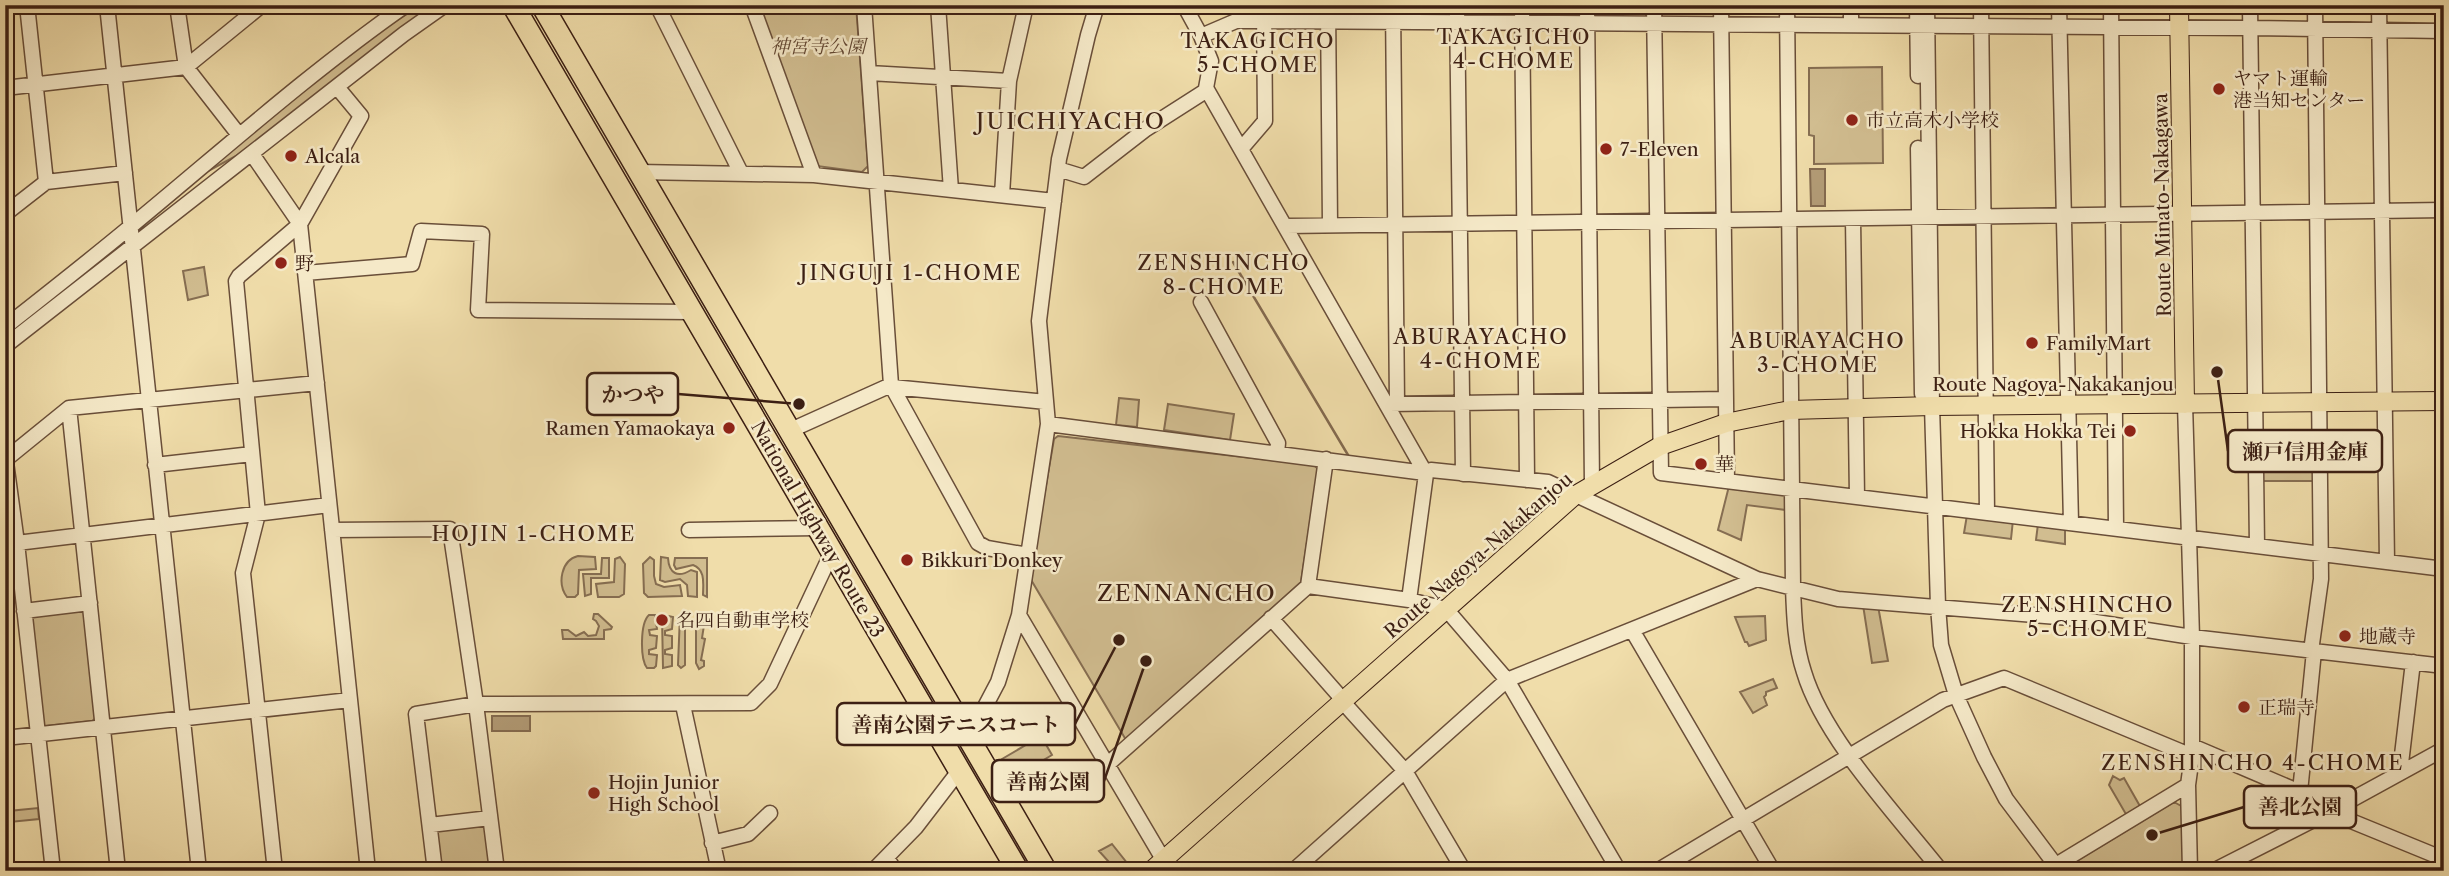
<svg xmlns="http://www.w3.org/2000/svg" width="2449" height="876" viewBox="0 0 2449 876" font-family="'Libre Caslon Text','Noto Serif JP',serif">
<rect width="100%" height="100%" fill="#f0ddaa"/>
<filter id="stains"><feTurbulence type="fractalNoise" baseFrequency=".00286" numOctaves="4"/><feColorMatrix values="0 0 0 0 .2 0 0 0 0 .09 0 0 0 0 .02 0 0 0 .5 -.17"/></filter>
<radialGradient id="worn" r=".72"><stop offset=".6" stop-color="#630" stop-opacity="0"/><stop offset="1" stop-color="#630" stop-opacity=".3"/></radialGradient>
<path fill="#d1bd90" stroke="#866e52" stroke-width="2" d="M 421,5 L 436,5 L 236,156 L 199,176 L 365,41 Z
M 758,5 L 856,5 L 868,166 L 862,172 L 817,166 Z
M 1882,67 L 1883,163 L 1814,164 L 1814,136 L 1809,135 L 1809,68 Z
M 204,267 L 208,295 L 188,300 L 183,271 Z
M 1119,398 L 1139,400 L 1137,427 L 1116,425 Z
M 1168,404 L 1234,414 L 1230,440 L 1164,430 Z
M 2314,434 L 2314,481 L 2260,481 L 2259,435 Z
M 1058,436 L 1314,465 L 1318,469 L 1301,582 L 1126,740 L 1030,578 L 1054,439 Z
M 1729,486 L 1783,492 L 1786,496 L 1786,510 L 1747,505 L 1741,540 L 1718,530 Z
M 1967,515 L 2013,520 L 2011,539 L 1964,533 Z
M 2038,524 L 2060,526 L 2065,530 L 2065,544 L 2036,540 Z
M 578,556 L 595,557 L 596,569 L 579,570 L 578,594 L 575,597 L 567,597 C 557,584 561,560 578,556 Z
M 620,557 L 625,564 L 624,594 L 619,597 L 598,597 L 596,584 L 614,582 L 615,559 Z
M 650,557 L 654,560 L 654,576 L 656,584 L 664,587 L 680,585 L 682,596 L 648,597 L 644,593 L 643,564 Z
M 661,557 L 668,558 C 669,574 678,578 691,570 L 697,572 L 697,597 L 688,596 L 687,585 L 680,579 L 665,582 L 660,580 Z
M 602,558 L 609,558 L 609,578 L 591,578 L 591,594 L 585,596 L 583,574 L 601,574 Z
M 675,558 L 707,558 L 707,597 L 703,595 C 703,584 706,570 693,565 L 676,569 L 674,565 Z
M 1863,605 L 1878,606 L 1888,661 L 1872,663 Z
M 82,607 L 85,612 L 97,717 L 92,721 L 45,726 L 41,723 L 30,617 L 34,613 Z
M 594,614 L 598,614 L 612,627 L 611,629 L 604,630 L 604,639 L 563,639 L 562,630 L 568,630 L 576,636 L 584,632 L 588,636 L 596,635 L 599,626 L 596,621 L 593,619 Z
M 649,615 L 655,615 L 657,629 L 649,630 L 650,635 L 657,636 L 656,648 L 649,650 L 649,654 L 657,655 L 656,666 L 654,668 L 647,668 C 640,659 640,623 649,615 Z
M 664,615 L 673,617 L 672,629 L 665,631 L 665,635 L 672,636 L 672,648 L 665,650 L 665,654 L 672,655 L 672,666 L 663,668 L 662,617 Z
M 680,615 L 684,616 L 685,618 L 685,665 L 681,668 L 678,665 Z
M 702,615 L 705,619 L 702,638 L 705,639 L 701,660 L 704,661 L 704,666 L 699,669 L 696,663 L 696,620 L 698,616 Z
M 1765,616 L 1766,640 L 1749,646 L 1747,642 L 1745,642 L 1735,617 Z
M 1773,679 L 1777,688 L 1766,692 L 1766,695 L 1764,697 L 1767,705 L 1753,713 L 1740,692 Z
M 1041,736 L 1052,755 L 1013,778 L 1002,759 Z
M 2113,776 L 2120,780 L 2124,778 L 2141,808 L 2127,816 L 2109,785 Z
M 2174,802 L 2183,807 L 2184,871 L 2074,869 L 2075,862 Z
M 38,808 L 39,819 L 10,822 L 9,811 Z
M 487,825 L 492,871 L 440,871 L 435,829 Z
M 1112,844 L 1131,868 L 1128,871 L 1117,871 L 1099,851 Z"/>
<path fill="#b39c77" stroke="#836a4f" stroke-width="2" d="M 1810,169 L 1825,169 L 1825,206 L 1811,206 Z
M 492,716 L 530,716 L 530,731 L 492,731 Z"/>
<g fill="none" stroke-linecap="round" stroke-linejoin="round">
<path stroke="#836a4f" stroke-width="2.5" d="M 1233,262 L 1348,455"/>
<defs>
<path id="minor" d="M 27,5 L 46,182
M 107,5 L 199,871
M 177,5 L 186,67 L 239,135
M 657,5 L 741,173
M 752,5 L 814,175
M 864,5 L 891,385 L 978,543 L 987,548 L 1028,555
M 938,5 L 951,190
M 1184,5 L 1201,36 L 1211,61 L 1206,88 L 1426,474 L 1409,600
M 1328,5 L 1330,225
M 1393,5 L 1397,403
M 1457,5 L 1463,474
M 1522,5 L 1527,480
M 1587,5 L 1592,484
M 1654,5 L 1661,473 L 2444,569
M 1721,5 L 1727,481
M 1787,5 L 1793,587 C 1794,616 1795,645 1804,672 C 1824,739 1897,815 1941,871
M 1851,5 L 1851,25
M 1917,5 L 1918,76
M 1927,5 L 1932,406 L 1938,606 L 1941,645 L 1956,695 L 1984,757 L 2006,799 L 2060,871
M 1981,5 L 1987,513
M 2059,5 L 2071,523
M 2111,5 L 2116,528
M 2250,5 L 2257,546
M 2379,5 L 2387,562
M 1201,36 L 1236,21 L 1264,21 L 2250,28 L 2444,31
M 869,73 L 1009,81
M 5,88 L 186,67 L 262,5
M 1918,148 L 1922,394 L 1932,406
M 1241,149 L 1265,121 L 1264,5
M 252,154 L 300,224 L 368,871
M 1058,169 L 1084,177 L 1146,129 L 1207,90
M 638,172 L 814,175 L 1054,201
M 1002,195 L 1009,81 L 1026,5
M 5,214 L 46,182 L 125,173
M 1853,219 L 1857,497
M 1286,226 L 2444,210
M 305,273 L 412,264 L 421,231 L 482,234 L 478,310 L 691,312
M 1201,302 L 1278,443 L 1277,453
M 5,327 C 47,294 89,261 130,227 C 221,152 309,73 406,5
M 5,346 L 404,34 L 445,5
M 892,387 L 1046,402
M 1389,404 L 1726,399
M 2185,404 L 2192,637 L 2192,756 L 2188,785 L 2190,871
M 69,408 L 118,871
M 1048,424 L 1425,473 L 1431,470 L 1548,482 L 1757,579 L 1838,599 L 2070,618 L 2192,637 L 2444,666
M 791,430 L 891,385
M 5,455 L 17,543 L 53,871
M 5,460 L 69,408 L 317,383
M 155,465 L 252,454
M 332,530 L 450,529 L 476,704 L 497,871
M 689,530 L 818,528
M 17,543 L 329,505
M 1308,586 L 1409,600 L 1446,609 L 1507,680 L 1619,871
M 24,611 L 90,603
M 1019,615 L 1170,871
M 1271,618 L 1343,700
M 1632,630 L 1773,871
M 2311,651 L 2321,579 L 2315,5
M 1342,701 L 1405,771 L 1464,871
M 683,705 L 719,871
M 5,738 L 350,700
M 968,739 L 998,682 L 1019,615 L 1048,424 L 1039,321 L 1059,159 L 1088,35 L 1097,5
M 2192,746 L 2300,792 L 2321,803 L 2329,812 L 2444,859
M 1108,764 L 1308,586 L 1326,459
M 2400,772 L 2413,662
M 2300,792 L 2314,651
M 430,825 L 490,818
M 712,843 L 748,834 L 770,813
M 887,858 L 895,871
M 2056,865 L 2188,785
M 275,871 L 243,573 L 258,514 L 236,281 L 239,276 L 300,224 L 361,116 L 337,87
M 435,871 L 416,714 L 476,704 L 751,703 L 770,684 L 832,552
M 873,871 L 916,827 L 959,771
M 1293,871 L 1507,680 L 1757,579
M 1657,871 L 1943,700 L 2004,678 L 2192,756
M 2213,871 L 2329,812 L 2444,749"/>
<path id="major" d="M 2179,5 L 2185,404
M 1151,871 L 1574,496 L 1660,446 L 1726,423 L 1790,410 L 1932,406 L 2444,401"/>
<path id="highway" d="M 513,5 L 1018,871
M 542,5 L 1046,871"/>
</defs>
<use href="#minor" stroke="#694e39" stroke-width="17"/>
<use href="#major" stroke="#3c1f13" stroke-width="20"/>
<use href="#highway" stroke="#3c1f13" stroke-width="24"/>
<use href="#minor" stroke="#f5e9c8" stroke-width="14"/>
<use href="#major" stroke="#f0ddaa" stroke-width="18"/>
<use href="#highway" stroke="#f0ddaa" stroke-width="21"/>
</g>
<g fill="#8f2418" stroke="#f5e9c8" stroke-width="2.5">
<circle cx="2219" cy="89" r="7"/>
<circle cx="1852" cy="120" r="7"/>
<circle cx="1606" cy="149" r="7"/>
<circle cx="291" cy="156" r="7"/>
<circle cx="281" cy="263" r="7"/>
<circle cx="2032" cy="343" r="7"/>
<circle cx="729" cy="428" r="7"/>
<circle cx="2130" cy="431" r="7"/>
<circle cx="1701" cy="464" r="7"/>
<circle cx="907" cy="560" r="7"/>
<circle cx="662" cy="620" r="7"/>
<circle cx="2345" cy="636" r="7"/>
<circle cx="2244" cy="707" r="7"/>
<circle cx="594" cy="793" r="7"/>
</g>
<g text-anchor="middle" stroke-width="5" stroke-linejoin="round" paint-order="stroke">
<g font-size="19" font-style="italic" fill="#614632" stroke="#f5e9c8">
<text x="818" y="53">神宮寺公園</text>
</g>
<g font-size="19" fill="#3c1f13" stroke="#f5e9c8" text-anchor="start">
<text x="2233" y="85">ヤマト運輸<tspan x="2233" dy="22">港当知センター</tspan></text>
<text x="1866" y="127">市立高木小学校</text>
<text x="1620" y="156">7-Eleven</text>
<text x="305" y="163">Alcala</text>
<text x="295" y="270">野</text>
<text x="2046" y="350">FamilyMart</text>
<text x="715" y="435" text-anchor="end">Ramen Yamaokaya</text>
<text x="2116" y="438" text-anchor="end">Hokka Hokka Tei</text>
<text x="1715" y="471">華</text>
<text x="921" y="567">Bikkuri Donkey</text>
<text x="676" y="627">名四自動車学校</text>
<text x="2359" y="643">地蔵寺</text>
<text x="2258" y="714">正瑞寺</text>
<text x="608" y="789">Hojin Junior<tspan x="608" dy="22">High School</tspan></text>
</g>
<g font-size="19" fill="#3c1f13" stroke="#f5e9c8">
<text transform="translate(2162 205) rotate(-91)" y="7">Route Minato-Nakagawa</text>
<text x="2053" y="391">Route Nagoya-Nakakanjou</text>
<text transform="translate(818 529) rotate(60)" y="7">National Highway Route 23</text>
<text transform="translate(1478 555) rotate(-41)" y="7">Route Nagoya-Nakakanjou</text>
</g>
<g font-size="21" letter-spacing="2" fill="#3c1f13" stroke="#f5e9c8">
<text x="1514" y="44">TAKAGICHO<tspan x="1514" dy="24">4-CHOME</tspan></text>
<text x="1258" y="48">TAKAGICHO<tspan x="1258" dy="24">5-CHOME</tspan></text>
<text x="1224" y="270">ZENSHINCHO<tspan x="1224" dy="24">8-CHOME</tspan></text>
<text x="911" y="280">JINGUJI 1-CHOME</text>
<text x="1481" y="344">ABURAYACHO<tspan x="1481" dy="24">4-CHOME</tspan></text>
<text x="1818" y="348">ABURAYACHO<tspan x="1818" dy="24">3-CHOME</tspan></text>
<text x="534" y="541">HOJIN 1-CHOME</text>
<text x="2088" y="612">ZENSHINCHO<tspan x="2088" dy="24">5-CHOME</tspan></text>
<text x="2253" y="770">ZENSHINCHO 4-CHOME</text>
</g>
<g font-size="23" letter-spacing="2" fill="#3c1f13" stroke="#f5e9c8">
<text x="1071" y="129">JUICHIYACHO</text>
<text x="1187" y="601">ZENNANCHO</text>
</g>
</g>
<path fill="none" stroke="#3c1f13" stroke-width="2.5" d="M799 404L678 394M2217 372L2228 451M1119 640L1075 724M1146 661L1104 781M2152 835L2244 807"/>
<g fill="#3c1f13" stroke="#f5e9c8" stroke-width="2.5">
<circle cx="799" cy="404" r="7"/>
<circle cx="2217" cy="372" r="7"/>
<circle cx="1119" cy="640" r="7"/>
<circle cx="1146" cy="661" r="7"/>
<circle cx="2152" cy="835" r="7"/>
</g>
<g fill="#f5e9c8" stroke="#3c1f13" stroke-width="2.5">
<rect x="587" y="373" width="91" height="42" rx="7"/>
<rect x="2228" y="430" width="154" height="42" rx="7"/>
<rect x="837" y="703" width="238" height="42" rx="7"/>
<rect x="992" y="760" width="112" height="42" rx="7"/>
<rect x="2244" y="786" width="112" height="42" rx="7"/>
</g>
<g font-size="21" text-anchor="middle" font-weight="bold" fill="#3c1f13">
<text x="633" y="402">かつや</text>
<text x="2305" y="459">瀬戸信用金庫</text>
<text x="956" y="732">善南公園テニスコート</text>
<text x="1048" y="789">善南公園</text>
<text x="2300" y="814">善北公園</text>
</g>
<rect width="2449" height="876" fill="none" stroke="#f0ddaa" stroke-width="28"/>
<rect x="7" y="7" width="2435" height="862" fill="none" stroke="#3c1f13" stroke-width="3.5"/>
<rect x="14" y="14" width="2421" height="848" fill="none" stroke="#3c1f13" stroke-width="2"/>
<rect width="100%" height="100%" filter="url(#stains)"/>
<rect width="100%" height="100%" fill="url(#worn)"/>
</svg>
